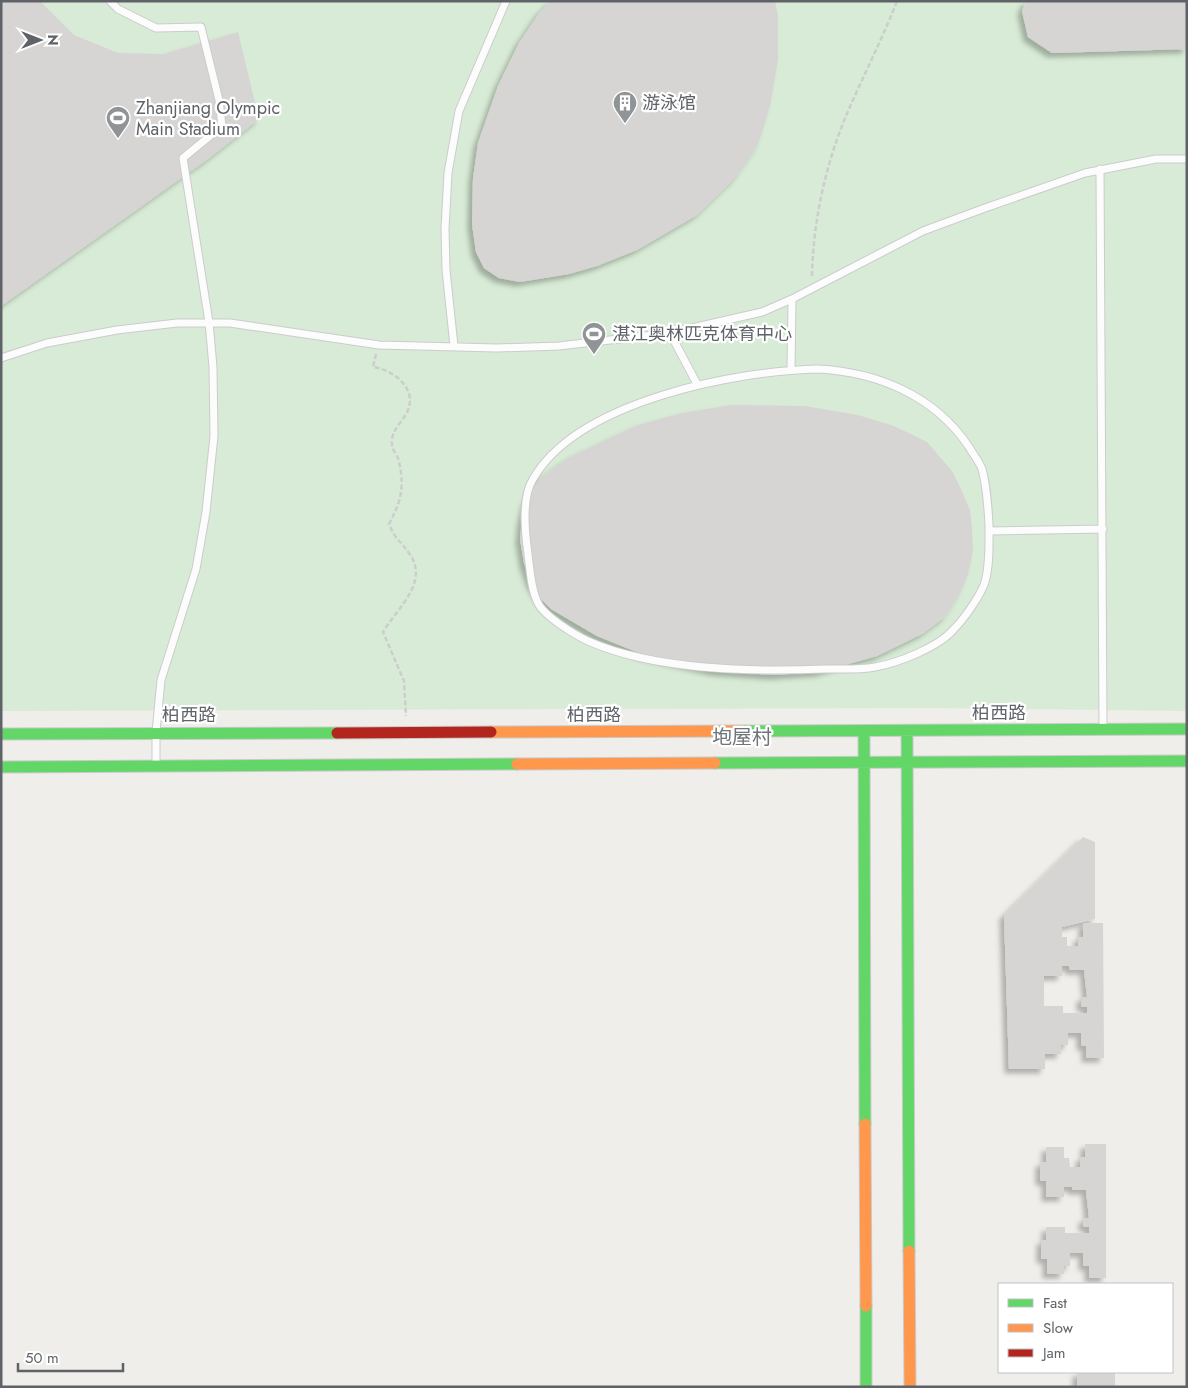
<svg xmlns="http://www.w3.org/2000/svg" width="1188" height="1388" viewBox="0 0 1188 1388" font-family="Jost,'Noto Sans SC',sans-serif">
<defs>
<filter id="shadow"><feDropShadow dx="-4.5" dy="4.5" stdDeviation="2.5" flood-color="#0004"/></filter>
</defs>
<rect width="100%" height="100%" fill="#efeeea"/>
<path fill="#d8ebd6" d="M 1,1 L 1187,1 L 1187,711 L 932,708 L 1,711 Z"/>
<path fill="#d6d5d3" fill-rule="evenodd" filter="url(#shadow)" d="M 1,1 L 40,1 L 74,35 L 118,53 L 164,54 L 238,32 L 259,119 L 208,159 L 1,306 Z
M 551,1 L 775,1 L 778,16 L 778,60 L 770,106 L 758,145 L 736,177 L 697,215 L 637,250 L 597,266 L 569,274 L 520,282 L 499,278 L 484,268 L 476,252 L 472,224 L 473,179 L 478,143 L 498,86 L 519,43 L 540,12 Z
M 1026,1 L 1187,1 L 1187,49 L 1052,53 L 1028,37 L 1022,11 Z
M 731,405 L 805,406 L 858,415 L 894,426 L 927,442 L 952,471 L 961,489 L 970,510 L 972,530 L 973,551 L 968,574 L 960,593 L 945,617 L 922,634 L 877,656 L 820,672 L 774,675 L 715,671 L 644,655 L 597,636 L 551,609 L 540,598 L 531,583 L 524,563 L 520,539 L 522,519 L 526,502 L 533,488 L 543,476 L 572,456 L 638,425 L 682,413 Z
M 1083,837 L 1095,842 L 1095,919 L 1062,927 L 1062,937 L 1067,937 L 1067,946 L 1078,946 L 1078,937 L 1083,937 L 1083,923 L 1103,923 L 1104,1058 L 1086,1058 L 1086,1046 L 1081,1046 L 1081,1033 L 1068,1033 L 1068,1045 L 1061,1045 L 1061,1054 L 1045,1054 L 1045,1069 L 1009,1069 L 1004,915 ZM 1062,966 L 1069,966 L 1070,970 L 1084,970 L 1087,997 L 1081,997 L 1081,1007 L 1087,1007 L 1087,1013 L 1063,1013 L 1063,1006 L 1044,1006 L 1044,976 L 1062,976 Z
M 1085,1144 L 1106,1144 L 1106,1278 L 1089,1278 L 1089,1266 L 1083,1266 L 1083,1253 L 1070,1253 L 1070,1266 L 1064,1266 L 1064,1274 L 1047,1274 L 1047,1259 L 1041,1259 L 1041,1240 L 1046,1240 L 1046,1227 L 1065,1227 L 1065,1233 L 1089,1233 L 1089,1227 L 1083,1227 L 1083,1218 L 1089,1218 L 1086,1190 L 1072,1190 L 1072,1187 L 1064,1187 L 1064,1197 L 1046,1197 L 1046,1181 L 1040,1181 L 1040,1162 L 1046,1162 L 1046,1147 L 1064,1147 L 1064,1158 L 1069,1158 L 1070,1167 L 1080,1167 L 1080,1157 L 1085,1157 Z
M 1077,1372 L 1115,1372 L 1115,1387 L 1077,1387 Z"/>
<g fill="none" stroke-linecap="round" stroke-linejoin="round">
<defs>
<path id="lane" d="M 110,1 L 118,9 L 156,28 L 201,27 L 219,100 L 222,126 L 183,158 L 209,322 L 213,367 L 214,436 L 206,512 L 196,569 L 161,680 L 156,732 L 156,765
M 1100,169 L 1103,728
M 670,333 L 697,384
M 454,346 L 446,270 L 445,229 L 448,173 L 459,111 L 506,1
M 1,358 L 47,343 L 117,330 L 177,323 L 230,323 L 379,345 L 497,348 L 559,346 L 670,333 L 762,312 L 792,299 L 923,231 L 985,208 L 1085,173 L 1156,159 L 1187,159
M 818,369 C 878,372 935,396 969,447 C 973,454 979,461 982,469 C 987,487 988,506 989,525 C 989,543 990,564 985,582 C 981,595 964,619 954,629 C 939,647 898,663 875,667 C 859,670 841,669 825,669 C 754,672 653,670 588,641 C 575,635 544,616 538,603 C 531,590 530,569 528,554 C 525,533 521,498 533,479 C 578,401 735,371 818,369 Z
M 791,370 L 792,299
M 989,531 L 1103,529"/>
<path id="fast" d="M 745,731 L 1187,729
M 864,731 L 865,1124
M 907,731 L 909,1251
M 1,734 L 337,733
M 715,763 L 1187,761
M 1,767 L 517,764
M 866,1306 L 866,1387"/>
<path id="slow" d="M 491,732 L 745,731
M 517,764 L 715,763
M 865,1124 L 866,1306
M 909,1251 L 910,1387"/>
<path id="jam" d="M 337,733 L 491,732"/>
</defs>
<use href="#lane" stroke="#cbcccc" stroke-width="9"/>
<use href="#fast" stroke="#cacacb" stroke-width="13"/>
<use href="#slow" stroke="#cacacb" stroke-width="13"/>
<use href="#jam" stroke="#cacacb" stroke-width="13"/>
<path stroke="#cacfcc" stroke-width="2.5" stroke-dasharray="5 2.5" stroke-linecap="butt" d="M 812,276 C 813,223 825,166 846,116 C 862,78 882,40 897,1
M 376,354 L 373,367 C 390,369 415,385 409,407 C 406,420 390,429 392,444 C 392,449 396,454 398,458 C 405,485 402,500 389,524 C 396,541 400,540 409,553 C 430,582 398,607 383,632 L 404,681 L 406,716"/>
<use href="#lane" stroke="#fdfcfc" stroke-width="7"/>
<use href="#fast" stroke="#63d668" stroke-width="11"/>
<use href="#slow" stroke="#ff974d" stroke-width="11"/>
<use href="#jam" stroke="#b3261e" stroke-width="11"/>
</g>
<defs>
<symbol id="building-pin" viewBox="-11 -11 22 30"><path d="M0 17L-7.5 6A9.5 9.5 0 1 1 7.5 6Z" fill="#919496" stroke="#fff"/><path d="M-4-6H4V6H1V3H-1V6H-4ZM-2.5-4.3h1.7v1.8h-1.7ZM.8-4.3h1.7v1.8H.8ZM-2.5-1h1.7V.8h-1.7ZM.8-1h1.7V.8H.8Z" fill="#fff"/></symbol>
<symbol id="stadium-pin" viewBox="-11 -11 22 30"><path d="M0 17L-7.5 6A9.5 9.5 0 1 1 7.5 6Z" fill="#919496" stroke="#fff"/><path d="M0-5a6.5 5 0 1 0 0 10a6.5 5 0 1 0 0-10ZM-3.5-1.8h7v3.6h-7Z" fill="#fff"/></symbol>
</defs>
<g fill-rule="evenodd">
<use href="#building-pin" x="611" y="89" width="28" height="38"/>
<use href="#stadium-pin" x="104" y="104" width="28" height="38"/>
<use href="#stadium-pin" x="580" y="320" width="28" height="38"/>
</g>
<g text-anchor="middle" stroke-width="4.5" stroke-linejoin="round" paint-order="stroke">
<g font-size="18" fill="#5f6368" stroke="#fff" text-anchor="start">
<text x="642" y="109">游泳馆</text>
<text x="136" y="114">Zhanjiang Olympic<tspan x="136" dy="21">Main Stadium</tspan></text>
<text x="612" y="340">湛江奥林匹克体育中心</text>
</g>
<g font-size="18" fill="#5f6368" stroke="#fff">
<text x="999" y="719">柏西路</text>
<text x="189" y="721">柏西路</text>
<text x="594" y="721">柏西路</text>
</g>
<g font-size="20" fill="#70757a" stroke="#fff">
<text x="742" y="744">垉屋村</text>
</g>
</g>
<rect width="1188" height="1388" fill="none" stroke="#5f6368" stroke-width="5"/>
<rect x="998" y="1283" width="175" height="90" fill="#ffffff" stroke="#bfc1c3"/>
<rect x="1008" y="1299" width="25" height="8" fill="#63d668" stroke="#bfc1c3"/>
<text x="1043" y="1308" font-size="15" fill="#5f6368">Fast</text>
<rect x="1008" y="1324" width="25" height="8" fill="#ff974d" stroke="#bfc1c3"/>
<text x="1043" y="1333" font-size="15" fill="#5f6368">Slow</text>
<rect x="1008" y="1349" width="25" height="8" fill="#b3261e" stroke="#bfc1c3"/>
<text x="1043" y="1358" font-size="15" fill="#5f6368">Jam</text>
<g transform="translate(40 40) rotate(90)" stroke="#ffffff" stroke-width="4" paint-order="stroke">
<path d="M0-4L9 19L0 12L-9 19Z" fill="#5f6368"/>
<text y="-8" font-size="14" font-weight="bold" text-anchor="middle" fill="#5f6368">N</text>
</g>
<path d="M18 1363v8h105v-8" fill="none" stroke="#5f6368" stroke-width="2.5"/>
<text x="25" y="1363" font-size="15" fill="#5f6368" stroke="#ffffff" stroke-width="4" paint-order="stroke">50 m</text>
</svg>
